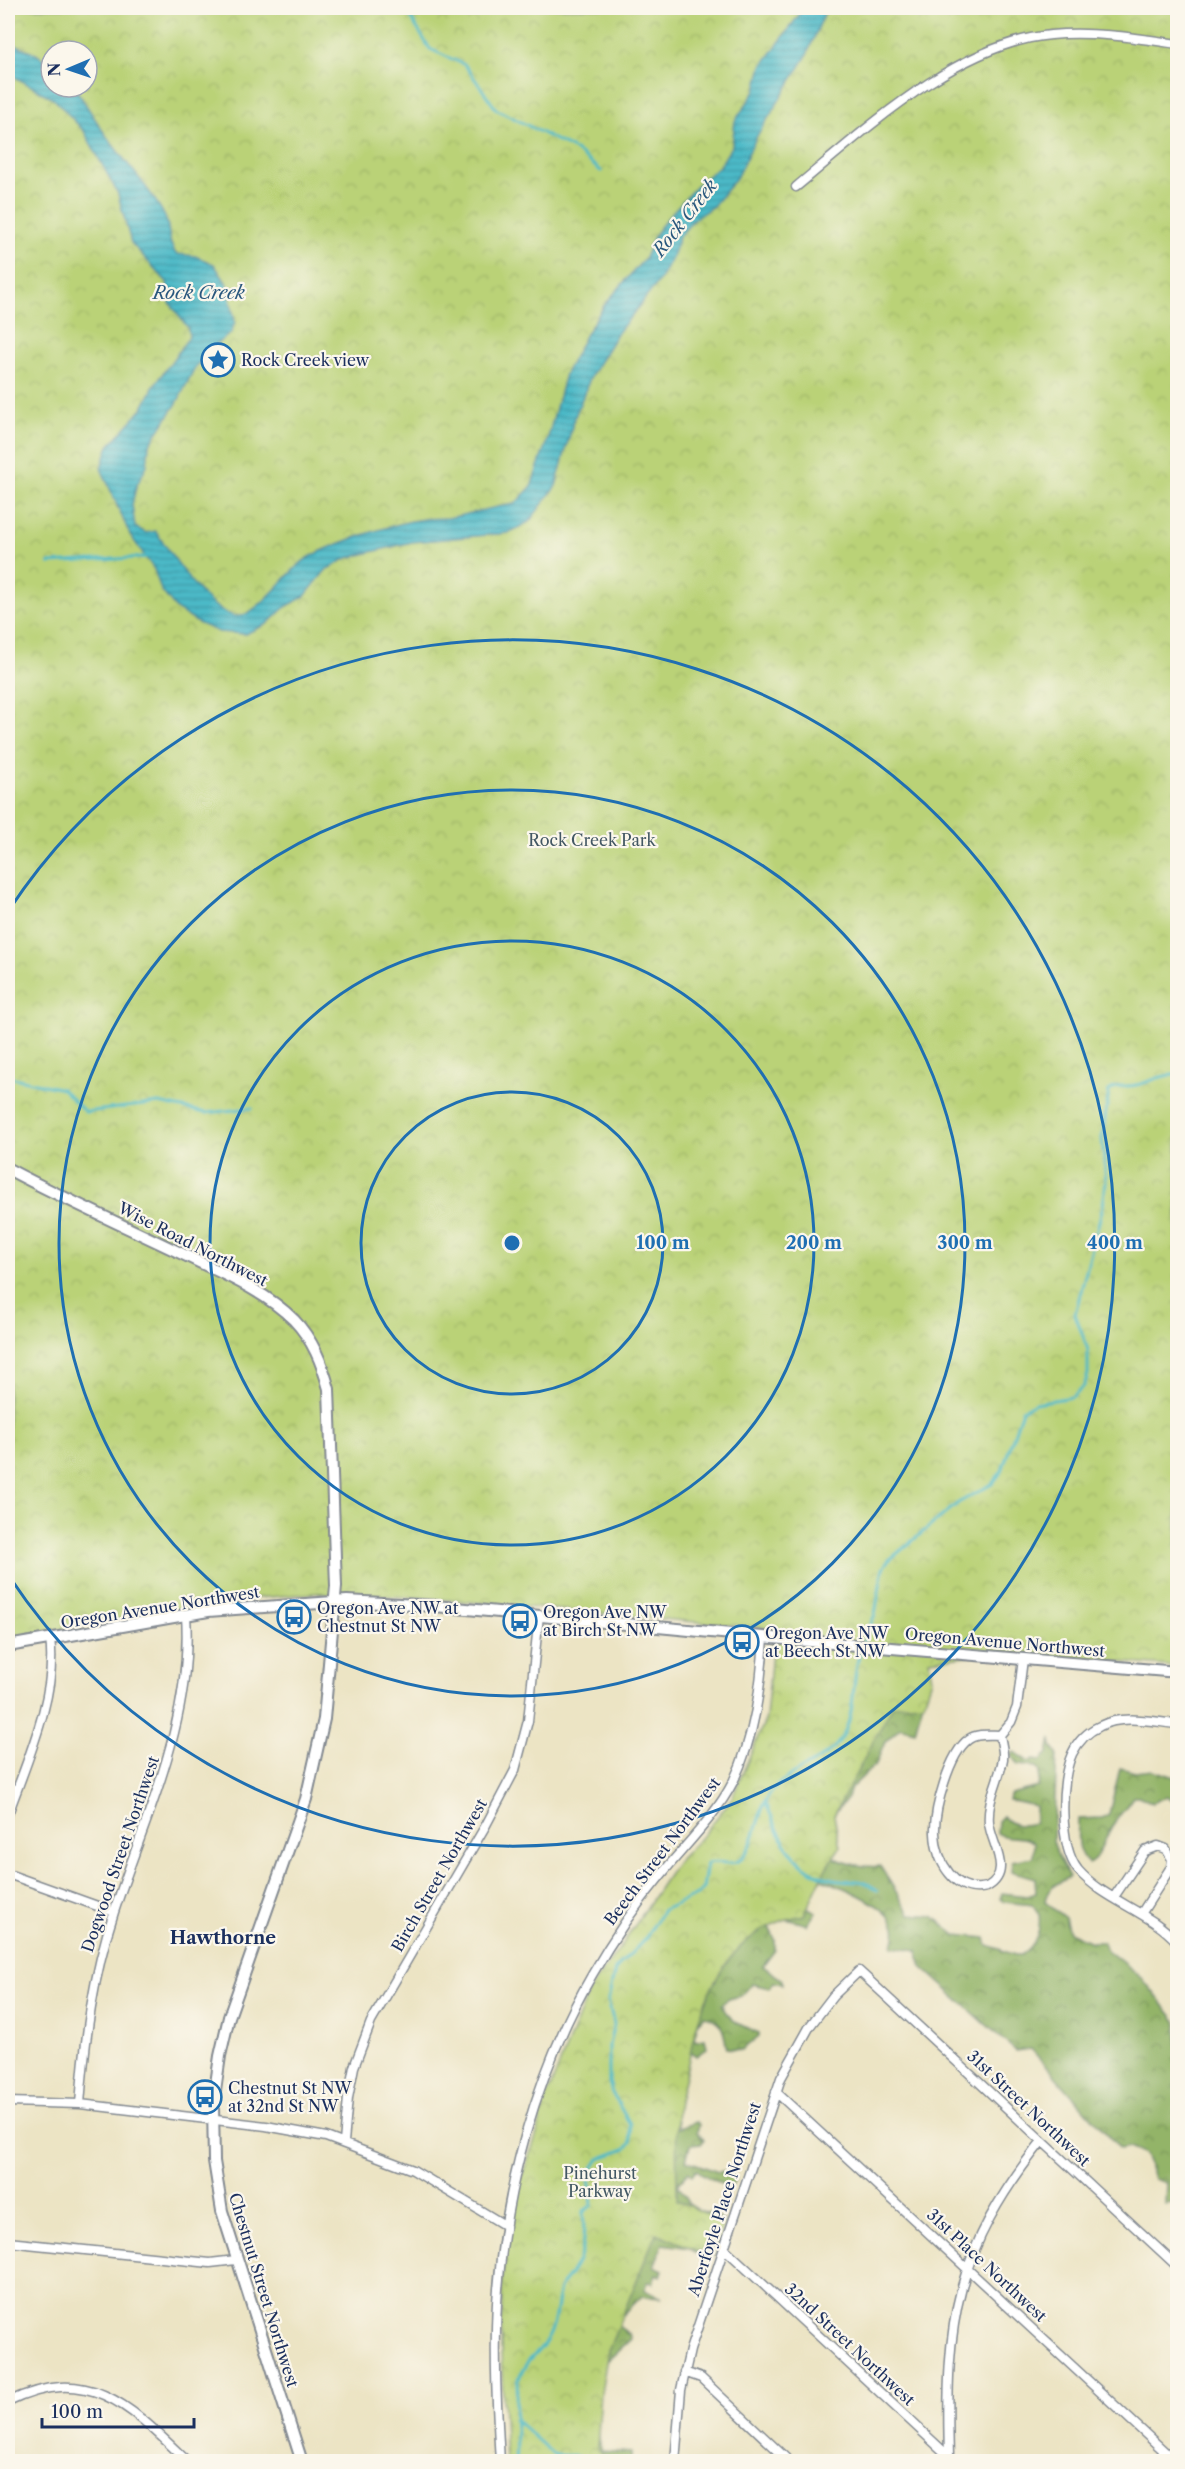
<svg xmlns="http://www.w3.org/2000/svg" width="1185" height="2469" viewBox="0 0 1185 2469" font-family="'Libre Caslon Text',serif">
<defs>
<pattern id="forest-crowns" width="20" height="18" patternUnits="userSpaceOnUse" patternTransform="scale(1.5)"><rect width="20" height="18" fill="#93b468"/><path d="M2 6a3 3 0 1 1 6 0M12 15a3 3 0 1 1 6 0" fill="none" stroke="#779359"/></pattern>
<pattern id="park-crowns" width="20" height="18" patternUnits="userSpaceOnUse" patternTransform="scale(1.5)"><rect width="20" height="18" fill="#bad277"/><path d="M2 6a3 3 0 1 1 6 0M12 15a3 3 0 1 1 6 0" fill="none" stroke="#9fb569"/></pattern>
<pattern id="water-rules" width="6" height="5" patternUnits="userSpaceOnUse" patternTransform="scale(1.5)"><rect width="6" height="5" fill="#4cb9c7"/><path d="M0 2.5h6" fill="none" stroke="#3e97a5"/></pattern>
</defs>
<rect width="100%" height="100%" fill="#fbf7ec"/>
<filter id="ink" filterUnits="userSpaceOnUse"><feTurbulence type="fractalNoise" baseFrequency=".0167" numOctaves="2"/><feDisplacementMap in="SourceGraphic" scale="12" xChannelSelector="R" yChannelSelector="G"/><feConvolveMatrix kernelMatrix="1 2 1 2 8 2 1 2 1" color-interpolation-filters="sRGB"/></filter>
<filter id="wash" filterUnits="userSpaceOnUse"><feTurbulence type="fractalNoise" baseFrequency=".008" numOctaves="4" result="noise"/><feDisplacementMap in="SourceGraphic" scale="24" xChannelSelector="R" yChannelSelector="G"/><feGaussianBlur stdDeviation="1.35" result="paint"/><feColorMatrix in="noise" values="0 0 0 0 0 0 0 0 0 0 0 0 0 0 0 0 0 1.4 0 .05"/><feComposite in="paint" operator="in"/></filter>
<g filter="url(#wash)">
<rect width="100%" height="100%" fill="#ece4c4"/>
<path fill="url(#forest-crowns)" stroke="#577263" stroke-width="1.5" d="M 929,1680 L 915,1731 L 900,1727 L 885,1742 L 876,1764 L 851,1788 L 848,1797 L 830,1819 L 831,1856 C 845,1864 865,1868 880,1866 L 910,1914 L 933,1916 L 956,1935 L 986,1938 L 988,1945 L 1015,1955 L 1021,1955 C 1036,1945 1041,1932 1039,1914 L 1033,1905 L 1004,1902 L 1000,1899 L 1002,1893 L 1028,1896 L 1036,1893 L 1035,1878 L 1011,1871 L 1012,1861 L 1033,1857 L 1034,1843 C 1023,1833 1008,1841 997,1833 L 998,1821 L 1003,1816 C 1011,1827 1023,1826 1035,1823 L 1035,1806 L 1008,1800 L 1011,1794 L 1038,1787 L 1040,1770 L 1037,1767 L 1018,1765 L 1011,1755 L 1014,1752 L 1029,1762 L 1033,1759 L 1041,1760 L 1048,1753 L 1051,1739 L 1052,1747 L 1057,1754 L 1053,1840 L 1057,1854 L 1069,1877 C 1059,1882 1046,1888 1045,1902 L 1065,1918 L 1069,1932 L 1091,1942 L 1103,1942 L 1107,1950 L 1142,1978 L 1177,2022 L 1177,2207 L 1172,2203 L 1165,2204 L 1166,2183 L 1154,2179 L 1145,2154 L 1130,2147 L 1120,2149 L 1031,2049 L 1016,2051 L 1009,2045 L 922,1967 L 917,1950 L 893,1946 C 894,1940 898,1931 894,1924 C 886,1904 838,1885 819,1878 L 804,1906 L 816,1912 L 807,1925 C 792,1920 782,1915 768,1925 L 775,1940 L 775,1950 L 763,1966 L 782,1980 L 782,1984 L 774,1982 L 769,1988 L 752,1984 L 741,1996 L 728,1999 L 722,2004 C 726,2020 746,2028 759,2033 L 759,2036 L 742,2050 L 727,2048 C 723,2033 725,2020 704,2016 L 698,2023 L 694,2038 L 696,2041 L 705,2039 L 707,2048 L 696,2056 L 687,2049 L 675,2078 L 678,2128 L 697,2122 L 699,2125 L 697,2132 L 704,2140 L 701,2144 L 690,2145 L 686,2160 L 718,2172 L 731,2170 L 736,2179 L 733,2185 L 726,2186 C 716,2181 707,2178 697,2170 L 692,2175 L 688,2172 L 677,2185 L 686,2196 L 688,2204 C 699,2213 710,2211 722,2219 L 719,2236 L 699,2255 L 690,2248 L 663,2244 L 654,2266 L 663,2270 L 661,2276 L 656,2274 L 653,2283 L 648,2282 L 645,2290 L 661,2298 L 642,2296 L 618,2320 L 618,2326 L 629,2334 L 631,2339 L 602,2366 L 596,2417 L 601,2451 L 631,2453 L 631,2461 L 520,2461 L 635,2124 L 846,1735 Z
M 1120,1768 L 1135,1772 L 1153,1770 L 1177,1778 L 1177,1803 L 1167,1796 L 1152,1803 L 1141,1797 L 1133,1797 L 1112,1826 L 1095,1859 L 1089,1864 C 1074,1851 1078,1837 1078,1819 L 1102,1818 L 1109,1814 Z"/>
<path fill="url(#park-crowns)" stroke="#6a806a" stroke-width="1.5" fill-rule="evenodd" d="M 8,8 L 1177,8 L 1177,1667 L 1004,1652 L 929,1660 L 932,1679 L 924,1703 L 893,1705 L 834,1815 L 840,1847 L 825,1870 L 804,1915 C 729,1928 701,1995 688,2063 C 685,2078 680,2092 678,2108 C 675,2138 677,2170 677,2200 L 724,2222 L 713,2257 L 656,2233 L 608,2351 L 601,2393 L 597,2448 L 607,2461 L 506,2461 L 501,2353 L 502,2278 L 517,2189 L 537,2134 L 546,2098 L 591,1987 L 622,1945 L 677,1862 L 704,1834 L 732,1798 L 766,1718 L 774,1629 L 425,1598 L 319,1593 L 223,1601 L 8,1639 ZM 51,51 L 87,51 L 87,87 L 51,87 Z"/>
<path fill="url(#water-rules)" stroke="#347492" stroke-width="1.5" d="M 804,8 L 831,8 L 824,14 L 806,57 L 757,136 L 736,178 L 713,206 L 694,219 L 679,237 L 671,259 L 659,281 L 616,335 L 591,376 L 574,419 L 556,486 L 529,522 L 508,533 L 412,542 L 347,558 L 326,570 L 305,596 L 284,608 L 267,624 L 245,634 L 219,632 L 198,623 L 176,609 L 161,590 L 154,569 L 130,535 L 101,468 L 109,446 L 143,408 L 154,386 L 189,337 L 188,328 L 170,303 L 167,282 L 131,243 L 118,194 L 84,131 L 54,99 L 8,73 L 8,41 L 36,54 L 51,65 L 51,87 L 74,87 C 86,104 97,123 110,141 C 128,166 150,188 164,215 C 172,230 165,237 176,254 L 195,256 L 214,264 L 227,284 L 235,322 L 231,333 L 206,352 L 192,373 L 177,403 L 149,445 L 147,465 L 136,487 L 132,504 L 135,527 L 146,533 L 155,531 C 174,556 204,610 235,616 C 255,620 288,571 305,560 C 328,545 397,522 425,519 C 433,518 440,519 448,518 C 470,514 492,507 515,504 L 531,487 L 548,438 L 565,374 L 587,332 L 606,303 L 645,258 L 655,234 L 669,216 L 700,182 L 719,167 L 732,146 L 735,121 L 756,90 L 762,66 Z"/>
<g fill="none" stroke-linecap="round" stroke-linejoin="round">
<path stroke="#4cb9c7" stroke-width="3" d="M 407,8 L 412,20 L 430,49 L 465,65 L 496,109 L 575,150 L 601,171
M 49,563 L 149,557
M 8,1074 L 14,1078 L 62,1089 L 85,1112 L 159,1103 L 206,1113 L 252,1108
M 863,1643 L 875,1614 L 883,1568 L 888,1561 L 958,1503 L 992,1484 L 1002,1471 L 1022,1410 L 1035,1403 L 1072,1397 L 1084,1386 L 1088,1374 L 1088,1350 L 1075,1314 L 1103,1206 L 1106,1181 L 1102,1138 L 1109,1091 C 1118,1083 1125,1088 1136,1085 C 1151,1082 1161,1074 1178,1075
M 765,1801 C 780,1836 792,1870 833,1879 C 853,1883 860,1876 877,1890
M 514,2419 L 553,2454 C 565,2459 577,2451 586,2462
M 515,2462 C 518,2433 512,2407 519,2379 C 524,2360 539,2354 548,2338 C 557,2322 555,2306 560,2289 C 562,2282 569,2277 573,2270 C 584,2253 585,2232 583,2212 L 592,2205 L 589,2177 L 591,2171 L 599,2159 L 625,2149 L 631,2142 L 630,2124 L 612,2093 L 609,2082 L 609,2045 L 614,2024 L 608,2000 L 615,1970 L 645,1939 L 663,1910 L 697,1895 L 703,1888 L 707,1863 C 717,1860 730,1866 738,1861 C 757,1849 756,1809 772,1791 C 791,1769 825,1763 841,1739 C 858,1711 850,1678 861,1649"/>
</g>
</g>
<g filter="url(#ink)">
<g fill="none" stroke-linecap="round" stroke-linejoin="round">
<defs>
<path id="minor" d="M 796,187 C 865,130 958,43 1051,35 C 1093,31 1136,38 1178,44
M 1178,1724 C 1154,1722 1123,1714 1100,1726 C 1087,1732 1078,1741 1072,1754 C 1060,1781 1059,1846 1078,1870 C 1105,1901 1150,1911 1178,1943
M 1000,1735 C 990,1735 977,1733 969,1739 C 949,1753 934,1810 935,1833 C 936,1861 955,1895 987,1887 C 1014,1872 991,1844 989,1823 C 987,1799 999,1781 1003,1759 C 1004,1750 1001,1743 1000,1735 L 1011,1722 L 1017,1707 L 1023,1659
M 8,1814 C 26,1763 58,1694 50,1639
M 8,1874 L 114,1912
M 1114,1897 L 1145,1851 L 1158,1846 L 1166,1849 L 1172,1859 L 1171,1867 L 1141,1914
M 776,2092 L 1176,2462
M 8,2102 L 80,2104 L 266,2126 L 326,2137 L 413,2170 L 506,2226
M 80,2104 C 85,2038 93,1976 114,1912 C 146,1814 193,1721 186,1615
M 344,2142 L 348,2098 L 354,2067 L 371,2022 L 486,1825 L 515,1770 L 528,1721 L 539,1615
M 8,2242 L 210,2263 L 236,2260
M 724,2248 L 955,2462
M 684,2372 L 701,2378 L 790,2462
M 8,2402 C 90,2362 132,2408 188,2462
M 949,2456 C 945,2321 955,2250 1042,2141
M 500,2462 C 497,2409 494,2356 497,2303 C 504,2190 535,2074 592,1975 C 612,1940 635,1906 661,1875 C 685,1845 715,1817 733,1782 C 755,1736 761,1687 764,1637
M 675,2462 L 681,2390 L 690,2350 L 781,2078 L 810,2026 L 833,1996 L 859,1971 L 1178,2267"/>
<path id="tertiary" d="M 8,1169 C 68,1201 131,1229 193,1259 C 228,1276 266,1292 294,1320 C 313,1340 322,1363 329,1389 L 336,1586 L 324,1719 L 306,1799 L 229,2017 L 220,2056 L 213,2105 L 214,2161 L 222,2211 L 302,2462
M 8,1646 L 208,1611 L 347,1601 L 435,1606 L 773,1638 L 1178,1672"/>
</defs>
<use href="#minor" stroke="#848a91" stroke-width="11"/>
<use href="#tertiary" stroke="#848a91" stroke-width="14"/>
<use href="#minor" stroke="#fff" stroke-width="8"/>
<use href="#tertiary" stroke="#fff" stroke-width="10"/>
</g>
</g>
<g fill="none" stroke="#1f6fb2" stroke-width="3">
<circle cx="512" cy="1243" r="151"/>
<circle cx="512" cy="1243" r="302"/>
<circle cx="512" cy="1243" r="453"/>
<path d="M9 910A603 603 0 1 1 9 1576"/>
</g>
<defs>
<symbol id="sight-ring" viewBox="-11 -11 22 22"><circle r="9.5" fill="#fbf7ec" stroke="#1f6fb2" stroke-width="1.5"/><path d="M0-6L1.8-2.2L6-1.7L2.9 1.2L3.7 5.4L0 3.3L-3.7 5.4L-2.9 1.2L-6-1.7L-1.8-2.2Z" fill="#1f6fb2"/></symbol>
<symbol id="bus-ring" viewBox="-11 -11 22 22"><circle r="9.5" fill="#fbf7ec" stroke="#1f6fb2" stroke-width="1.5"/><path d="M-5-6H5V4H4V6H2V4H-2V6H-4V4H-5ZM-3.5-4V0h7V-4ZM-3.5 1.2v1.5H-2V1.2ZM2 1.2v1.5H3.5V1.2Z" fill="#1f6fb2"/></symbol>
</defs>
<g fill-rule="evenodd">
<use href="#sight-ring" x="199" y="341" width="38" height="38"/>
<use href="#bus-ring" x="275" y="1598" width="38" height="38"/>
<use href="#bus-ring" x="501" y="1602" width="38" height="38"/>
<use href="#bus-ring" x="723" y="1623" width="38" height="38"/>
<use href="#bus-ring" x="186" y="2078" width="38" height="38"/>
</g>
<g text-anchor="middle" stroke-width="4.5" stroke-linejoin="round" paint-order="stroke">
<g font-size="16" fill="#1b2f5e" stroke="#fbf7ec" text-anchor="start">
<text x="241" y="366">Rock Creek view</text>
<text x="317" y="1614">Oregon Ave NW at<tspan x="317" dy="18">Chestnut St NW</tspan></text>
<text x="543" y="1618">Oregon Ave NW<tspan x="543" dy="18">at Birch St NW</tspan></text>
<text x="765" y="1639">Oregon Ave NW<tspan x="765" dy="18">at Beech St NW</tspan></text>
<text x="228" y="2094">Chestnut St NW<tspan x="228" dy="18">at 32nd St NW</tspan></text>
</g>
<g font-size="16" fill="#435864" stroke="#fbf7ec">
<text x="592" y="846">Rock Creek Park</text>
<text x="600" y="2179">Pinehurst<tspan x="600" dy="18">Parkway</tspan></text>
</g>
<g font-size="16" fill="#1b2f5e" stroke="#fbf7ec">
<text transform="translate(193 1244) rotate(27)" y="6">Wise Road Northwest</text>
<text transform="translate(160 1607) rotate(-9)" y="6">Oregon Avenue Northwest</text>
<text transform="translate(1005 1642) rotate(5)" y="6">Oregon Avenue Northwest</text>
<text transform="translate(662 1851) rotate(-53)" y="6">Beech Street Northwest</text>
<text transform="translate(120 1854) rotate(-71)" y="6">Dogwood Street Northwest</text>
<text transform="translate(439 1875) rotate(-60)" y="6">Birch Street Northwest</text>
<text transform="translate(1029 2108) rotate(43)" y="6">31st Street Northwest</text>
<text transform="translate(724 2199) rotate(-72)" y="6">Aberfoyle Place Northwest</text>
<text transform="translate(987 2265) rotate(43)" y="6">31st Place Northwest</text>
<text transform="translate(264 2290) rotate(73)" y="6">Chestnut Street Northwest</text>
<text transform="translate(850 2344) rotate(43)" y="6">32nd Street Northwest</text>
</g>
<g font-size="18" font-style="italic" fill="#2a587e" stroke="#fbf7ec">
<text transform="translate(685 218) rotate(-52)" y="6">Rock Creek</text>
<text x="199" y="299">Rock Creek</text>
</g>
<g font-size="18" font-weight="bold" fill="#1b2f5e" stroke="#fbf7ec">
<text x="223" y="1944">Hawthorne</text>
</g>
</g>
<circle cx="512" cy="1243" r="9" fill="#1f6fb2" stroke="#fbf7ec" stroke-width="3"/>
<g font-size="18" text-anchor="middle" font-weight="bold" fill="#1f6fb2" stroke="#fbf7ec" stroke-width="4.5" stroke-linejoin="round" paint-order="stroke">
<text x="663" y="1249">100 m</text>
<text x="814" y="1249">200 m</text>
<text x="965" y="1249">300 m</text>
<text x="1115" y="1249">400 m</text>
</g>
<rect width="1185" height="2469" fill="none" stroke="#fbf7ec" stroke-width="30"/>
<g transform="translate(69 69) rotate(268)"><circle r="28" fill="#fbf7ec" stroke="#a1a7b3" stroke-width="1.5"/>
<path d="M0-4.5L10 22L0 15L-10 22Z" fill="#1f6fb2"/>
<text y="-9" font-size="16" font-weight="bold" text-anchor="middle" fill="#1b2f5e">N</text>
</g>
<path d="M42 2418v9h152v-9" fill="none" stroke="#1b2f5e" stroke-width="3"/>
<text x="51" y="2418" font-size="18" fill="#1b2f5e" stroke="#fbf7ec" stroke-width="4.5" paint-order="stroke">100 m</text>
</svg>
